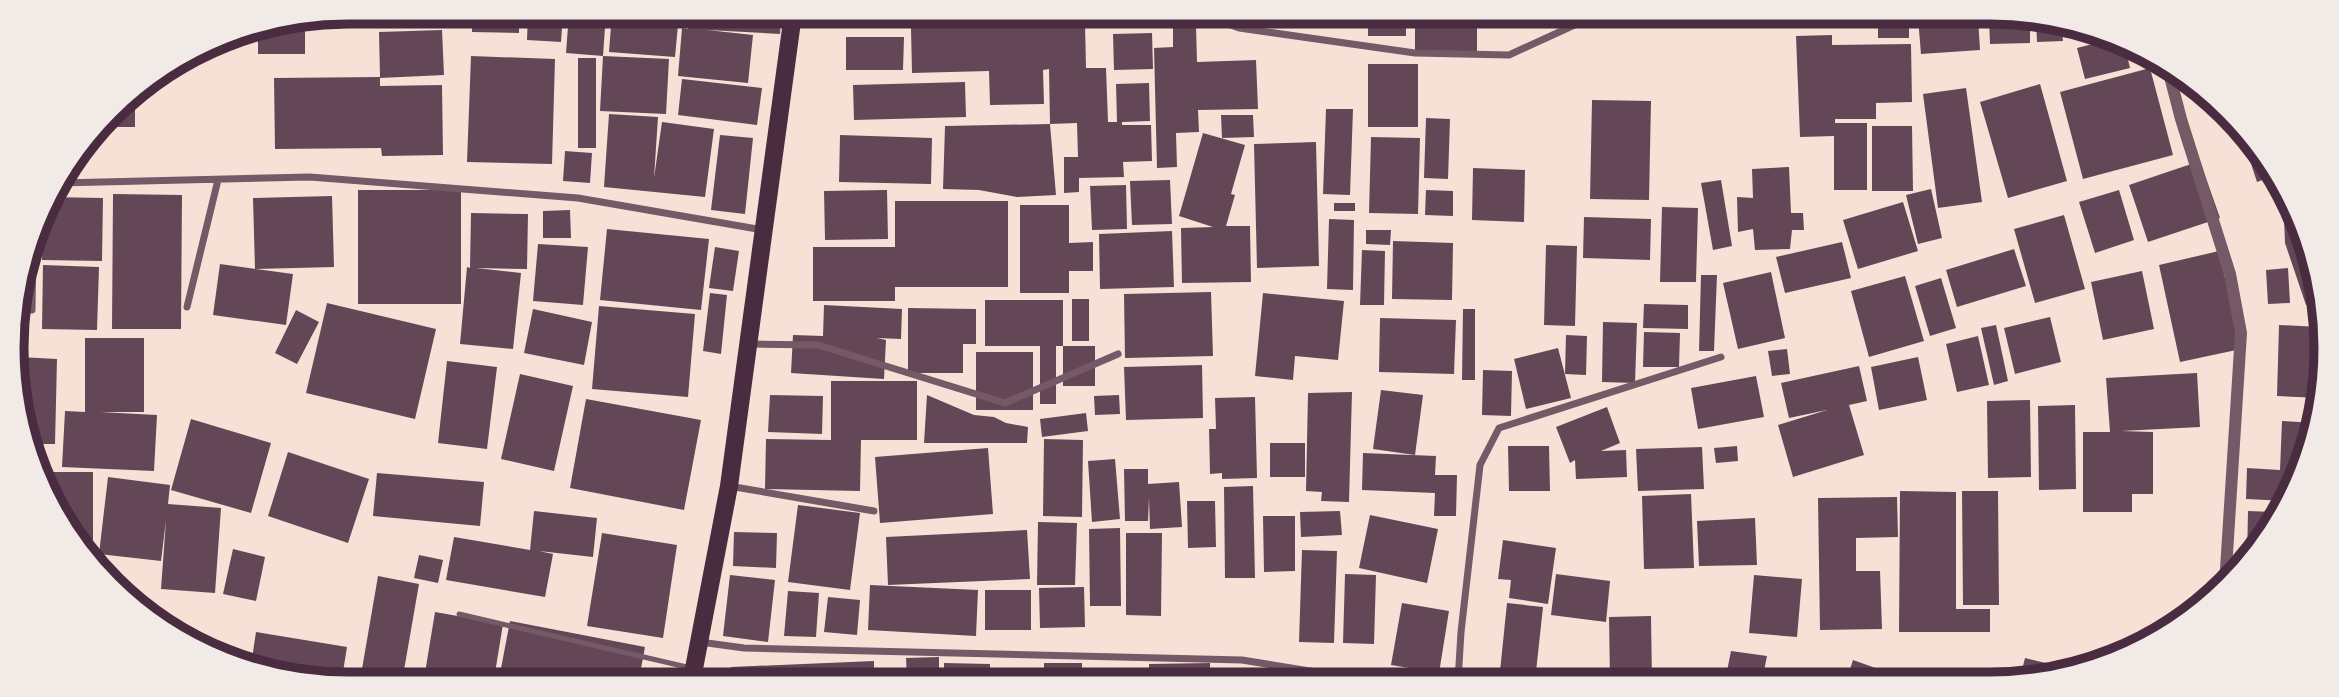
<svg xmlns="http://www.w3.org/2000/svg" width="2339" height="697" viewBox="0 0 2339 697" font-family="Lato,sans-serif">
<rect width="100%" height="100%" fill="#f7e1d7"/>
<path fill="#644757" d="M 472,13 L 519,13 L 519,33 L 472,32 Z
M 528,13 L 563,13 L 561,42 L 527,40 Z
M 569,13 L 606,13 L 603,56 L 669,59 L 666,114 L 600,111 L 603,56 L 566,53 Z
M 612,13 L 679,14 L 675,57 L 609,52 Z
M 689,14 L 781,14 L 780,34 L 707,30 L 753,35 L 748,83 L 678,76 L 682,28 L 688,29 Z
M 843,14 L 946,15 L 946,21 L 844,25 Z
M 1088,15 L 1141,15 L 1141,20 L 1089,21 Z
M 1332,16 L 1364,16 L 1364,20 L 1332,18 Z
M 1368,16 L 1406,16 L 1406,36 L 1368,36 Z
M 1415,16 L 1477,17 L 1477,54 L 1415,53 Z
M 1499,17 L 1532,17 L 1532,21 L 1499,20 Z
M 1552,17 L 1585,17 L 1585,23 L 1552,23 Z
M 1587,17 L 1623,17 L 1623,20 L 1587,21 Z
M 1878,18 L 1909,18 L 1909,38 L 1878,38 Z
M 1918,18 L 1978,18 L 1980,50 L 1921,54 Z
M 1989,19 L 2030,19 L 2030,43 L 1990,44 Z
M 2036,19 L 2061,21 L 2063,41 L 2037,42 Z
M 305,21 L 305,54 L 258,54 L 258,30 Z
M 1085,23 L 1086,68 L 1106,68 L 1108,122 L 1117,122 L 1116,84 L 1149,83 L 1150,121 L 1122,122 L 1122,125 L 1151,125 L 1152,161 L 1123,162 L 1124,177 L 1079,178 L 1079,192 L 1064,193 L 1064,157 L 1078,157 L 1077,123 L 1050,124 L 1056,195 L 1017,197 L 979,190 L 943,189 L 945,126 L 1050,124 L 1049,69 L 1043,70 L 1044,104 L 990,105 L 989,71 L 912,73 L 911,28 Z
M 1196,26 L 1197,62 L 1256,60 L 1258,109 L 1198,110 L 1199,132 L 1176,133 L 1177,167 L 1157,168 L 1154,48 L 1173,47 L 1173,27 Z
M 442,30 L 444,75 L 380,78 L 380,86 L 442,85 L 443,155 L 382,156 L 381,148 L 275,149 L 274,78 L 380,77 L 379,32 Z
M 1152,33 L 1153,69 L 1114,70 L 1113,34 Z
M 1832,35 L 1832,45 L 1911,44 L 1912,102 L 1876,103 L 1876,119 L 1835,119 L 1835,123 L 1867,123 L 1867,190 L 1834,190 L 1834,136 L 1800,137 L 1796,36 Z
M 225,37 L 226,53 L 194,54 L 220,38 Z
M 846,37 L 904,37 L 903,70 L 846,70 Z
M 2108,40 L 2125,47 L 2130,68 L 2085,79 L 2077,48 Z
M 471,56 L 555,59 L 552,164 L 467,162 Z
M 578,58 L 596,58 L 596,148 L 578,148 Z
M 1368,64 L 1418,64 L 1418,127 L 1368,127 Z
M 2150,68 L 2173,155 L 2083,179 L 2060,92 Z
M 682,79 L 762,88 L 757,125 L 678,115 Z
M 965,82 L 966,117 L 854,120 L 853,85 Z
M 2040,84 L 2067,181 L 2008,198 L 1980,102 Z
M 1966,88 L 1982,202 L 1938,208 L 1923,94 Z
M 135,90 L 135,127 L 111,127 L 111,117 L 126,96 Z
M 1592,100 L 1651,101 L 1649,200 L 1590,199 Z
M 1326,109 L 1353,109 L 1350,195 L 1323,194 Z
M 609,114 L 658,117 L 654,178 L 662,122 L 714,129 L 705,197 L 604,187 Z
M 1221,115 L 1253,115 L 1254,137 L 1222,138 Z
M 1426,118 L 1450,119 L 1448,179 L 1424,178 Z
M 1872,126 L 1912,126 L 1913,191 L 1872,191 Z
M 1203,133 L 1245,145 L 1231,194 L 1235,195 L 1226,226 L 1250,226 L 1251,282 L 1182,283 L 1181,228 L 1213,227 L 1179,216 Z
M 2241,133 L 2270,162 L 2276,175 L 2257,182 Z
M 720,135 L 753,138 L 745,214 L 711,210 Z
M 840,135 L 932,138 L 931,184 L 839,182 Z
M 1371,137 L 1420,138 L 1418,214 L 1369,213 Z
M 1316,142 L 1319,266 L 1257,268 L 1254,144 Z
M 565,151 L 592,153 L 590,183 L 563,181 Z
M 2200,161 L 2220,218 L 2148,242 L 2129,185 Z
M 1789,167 L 1791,213 L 1803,213 L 1804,230 L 1792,230 L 1790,249 L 1755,250 L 1753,229 L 1738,232 L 1737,197 L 1753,198 L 1752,169 Z
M 1473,168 L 1525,170 L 1524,222 L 1472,220 Z
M 1170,180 L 1172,224 L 1132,225 L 1130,181 Z
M 1721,180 L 1732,246 L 1713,250 L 1701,183 Z
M 1126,185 L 1127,229 L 1092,230 L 1090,186 Z
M 1931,189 L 1942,238 L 1918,244 L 1906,195 Z
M 358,190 L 461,190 L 461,304 L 358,304 Z
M 887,190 L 888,239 L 825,240 L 824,191 Z
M 1426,190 L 1453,191 L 1453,216 L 1425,215 Z
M 2119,190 L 2134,240 L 2095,253 L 2079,202 Z
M 2283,193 L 2320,283 L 2320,301 L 2306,305 L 2285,243 Z
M 113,194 L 182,195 L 181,329 L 112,329 Z
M 332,196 L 334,267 L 255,269 L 253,198 Z
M 49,197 L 103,198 L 102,261 L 42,260 L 43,212 Z
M 895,201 L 1008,201 L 1008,287 L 895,287 L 895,301 L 813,301 L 813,247 L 895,247 Z
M 1903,202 L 1918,251 L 1858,269 L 1843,220 Z
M 1334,203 L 1355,203 L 1355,211 L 1334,211 Z
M 1020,205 L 1069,205 L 1069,243 L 1093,242 L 1093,271 L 1069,271 L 1069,293 L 1020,293 Z
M 1662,207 L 1698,208 L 1696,282 L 1660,282 Z
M 570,210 L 571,238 L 543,238 L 543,211 Z
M 471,213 L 528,214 L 527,269 L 476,268 L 521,273 L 513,349 L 460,344 L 467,267 L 470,268 Z
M 2064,215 L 2085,289 L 2035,303 L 2014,229 Z
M 1584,217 L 1651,219 L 1650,260 L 1583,258 Z
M 1329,219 L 1354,220 L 1353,290 L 1327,289 Z
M 607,229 L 709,239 L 701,310 L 600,300 Z
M 1366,230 L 1391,230 L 1390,245 L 1366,244 Z
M 1172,231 L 1174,287 L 1100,289 L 1099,234 Z
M 1393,241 L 1453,243 L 1452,300 L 1392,299 Z
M 1842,242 L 1851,278 L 1785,293 L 1776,257 Z
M 538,244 L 588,247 L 583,305 L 533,301 Z
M 1546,245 L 1577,246 L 1575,326 L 1544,325 Z
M 715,247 L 739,251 L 733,291 L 709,288 Z
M 2014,249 L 2026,286 L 1957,307 L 1946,270 Z
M 1362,250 L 1385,251 L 1384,305 L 1360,305 Z
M 2219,251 L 2241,349 L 2180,362 L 2159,265 Z
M 220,264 L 293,274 L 286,325 L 213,315 Z
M 43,265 L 99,267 L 97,330 L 42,329 Z
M 2288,268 L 2290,303 L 2268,304 L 2266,270 Z
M 2142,271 L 2154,329 L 2103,340 L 2091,282 Z
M 1771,272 L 1785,338 L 1738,349 L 1723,283 Z
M 1701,275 L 1717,275 L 1714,351 L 1699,351 Z
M 1905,276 L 1924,341 L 1869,357 L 1851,291 Z
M 1941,278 L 1956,328 L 1930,336 L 1915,286 Z
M 24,279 L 23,316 L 16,316 L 15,305 Z
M 1211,292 L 1213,356 L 1125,358 L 1124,294 Z
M 710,293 L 727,295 L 721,354 L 703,351 Z
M 1263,293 L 1344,301 L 1338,360 L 1295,356 L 1293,380 L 1255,376 Z
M 1072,299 L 1089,299 L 1089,341 L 1072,341 Z
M 985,300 L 1063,300 L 1063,346 L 1056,346 L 1056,404 L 1040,404 L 1040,346 L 985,346 Z
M 327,303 L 436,329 L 415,419 L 306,393 Z
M 1644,304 L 1688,305 L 1688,329 L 1643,328 Z
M 824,305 L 902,309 L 901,339 L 877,338 L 886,340 L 884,379 L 791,373 L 793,335 L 823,336 Z
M 599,306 L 695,314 L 688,397 L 592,389 Z
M 908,308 L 976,309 L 976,344 L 963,344 L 963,373 L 908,373 Z
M 533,309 L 592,322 L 584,365 L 524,353 Z
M 1463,309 L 1475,309 L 1475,380 L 1462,380 Z
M 296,310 L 319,322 L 297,364 L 275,353 Z
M 2050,317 L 2061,362 L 2015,374 L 2004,328 Z
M 1380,318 L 1456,320 L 1454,374 L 1379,372 Z
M 1603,322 L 1637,323 L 1635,383 L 1602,382 Z
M 1996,325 L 2008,381 L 1994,385 L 1981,328 Z
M 2279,325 L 2320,327 L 2320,398 L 2277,396 Z
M 1644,332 L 1680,333 L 1679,367 L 1643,367 Z
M 1566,335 L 1587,336 L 1586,375 L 1565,374 Z
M 1978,336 L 1989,385 L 1957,392 L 1946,344 Z
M 85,338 L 144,338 L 144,412 L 100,412 L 157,415 L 154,471 L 62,467 L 65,411 L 85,412 Z
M 1063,346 L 1095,346 L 1095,386 L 1063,386 Z
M 1558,348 L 1571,398 L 1526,409 L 1514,359 Z
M 1787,349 L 1790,374 L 1772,376 L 1768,351 Z
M 976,352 L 1033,352 L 1033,410 L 976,410 Z
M 19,357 L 57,359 L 55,444 L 27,444 L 24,435 Z
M 1918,357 L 1927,400 L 1879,410 L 1871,367 Z
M 447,361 L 497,367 L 487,449 L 438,443 Z
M 1202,365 L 1203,418 L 1126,420 L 1124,367 Z
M 1859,366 L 1867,401 L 1849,405 L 1864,455 L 1793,477 L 1778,425 L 1827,410 L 1789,418 L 1781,383 Z
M 1483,370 L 1512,371 L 1511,416 L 1482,415 Z
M 2197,373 L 2200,427 L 2121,431 L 2153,432 L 2153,494 L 2132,494 L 2132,512 L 2083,512 L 2083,432 L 2110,432 L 2106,378 Z
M 520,374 L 573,386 L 554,471 L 501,459 Z
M 1756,376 L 1764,417 L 1698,429 L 1691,388 Z
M 831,381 L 917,381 L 917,440 L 861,440 L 860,491 L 765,489 L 766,439 L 831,440 Z
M 1381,390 L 1423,395 L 1415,455 L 1373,449 Z
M 1352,392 L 1349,502 L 1321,501 L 1322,492 L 1306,491 L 1308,393 Z
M 770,395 L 823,396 L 822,434 L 768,432 Z
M 927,395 L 974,415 L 994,417 L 1006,423 L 1028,427 L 1027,443 L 924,443 Z
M 1119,395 L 1120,414 L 1095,415 L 1094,396 Z
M 1255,397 L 1257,478 L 1222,479 L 1222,473 L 1210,474 L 1209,429 L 1216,429 L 1215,398 Z
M 586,399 L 701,420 L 684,510 L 570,488 Z
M 2030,400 L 2031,477 L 1988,478 L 1987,401 Z
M 2075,405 L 2076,489 L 2039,490 L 2038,406 Z
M 1607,407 L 1620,443 L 1601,451 L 1626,450 L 1627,477 L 1576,479 L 1575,460 L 1570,463 L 1556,427 Z
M 1086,413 L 1088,431 L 1042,437 L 1040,419 Z
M 191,419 L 271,443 L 251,513 L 171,490 Z
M 2282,421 L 2317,423 L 2287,501 L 2246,499 L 2247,468 L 2280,470 Z
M 1044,439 L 1083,440 L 1082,517 L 1043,516 Z
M 1270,443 L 1305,443 L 1305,477 L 1270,477 Z
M 1508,446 L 1549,446 L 1550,491 L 1509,491 Z
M 1737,446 L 1738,461 L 1716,463 L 1714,448 Z
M 1702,447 L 1704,489 L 1638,491 L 1636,449 Z
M 988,448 L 993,514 L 880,523 L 875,457 Z
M 288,452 L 369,479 L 348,543 L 268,516 Z
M 1363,453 L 1436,456 L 1435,475 L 1457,475 L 1456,516 L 1434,516 L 1435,493 L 1362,490 Z
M 1115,459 L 1120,519 L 1092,522 L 1088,461 Z
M 1124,469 L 1148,469 L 1148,484 L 1179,482 L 1182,527 L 1150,529 L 1149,498 L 1148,521 L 1125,521 Z
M 41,472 L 93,472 L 93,540 L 74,540 L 69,536 Z
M 377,473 L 484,482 L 480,526 L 373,516 Z
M 108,477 L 170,485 L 168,504 L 221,508 L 215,593 L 161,589 L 166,520 L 161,561 L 99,554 Z
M 1253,486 L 1255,578 L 1225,578 L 1224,487 Z
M 1900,491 L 1956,492 L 1956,609 L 1990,609 L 1990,632 L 1899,632 Z
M 1962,491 L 1998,491 L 1999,605 L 1963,605 Z
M 1691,494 L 1694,568 L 1644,569 L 1642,496 Z
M 1897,497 L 1898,537 L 1856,538 L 1856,571 L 1880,571 L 1882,629 L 1820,630 L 1818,498 Z
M 1187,501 L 1215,501 L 1216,547 L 1188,548 Z
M 798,505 L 860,513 L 850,590 L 788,582 Z
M 534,511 L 597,518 L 593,557 L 539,551 L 553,554 L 545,597 L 446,580 L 454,537 L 530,550 Z
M 1340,511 L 1342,535 L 1301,537 L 1300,512 Z
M 2248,511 L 2274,512 L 2274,526 L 2247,559 Z
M 1370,515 L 1438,529 L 1427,583 L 1359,568 Z
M 1263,516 L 1295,516 L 1295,571 L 1264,572 Z
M 1755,518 L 1757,565 L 1699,566 L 1697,521 Z
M 1038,522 L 1077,523 L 1075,585 L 1037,585 Z
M 1120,528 L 1121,606 L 1090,606 L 1089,529 Z
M 1027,530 L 1030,579 L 888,585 L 886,537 Z
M 734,532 L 777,533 L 776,568 L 733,566 Z
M 602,533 L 677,545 L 663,638 L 587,626 Z
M 1126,533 L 1162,533 L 1161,616 L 1126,615 Z
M 1503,540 L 1556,548 L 1548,604 L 1509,598 L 1511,580 L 1498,579 Z
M 233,549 L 265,557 L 256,601 L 223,594 Z
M 1302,550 L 1337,551 L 1334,643 L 1299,642 Z
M 419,555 L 443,560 L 438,583 L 414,578 Z
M 1345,574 L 1376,575 L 1374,644 L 1343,643 Z
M 1556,574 L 1610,581 L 1606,622 L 1551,615 Z
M 730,575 L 775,580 L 768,642 L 723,636 Z
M 1754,575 L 1802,579 L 1797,637 L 1749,633 Z
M 378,576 L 419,584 L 403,676 L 362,669 Z
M 870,585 L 978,590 L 976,636 L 868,630 Z
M 1084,587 L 1085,627 L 1040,628 L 1039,588 Z
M 985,590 L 1031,590 L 1031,630 L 985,630 Z
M 788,591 L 819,593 L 816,637 L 784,636 Z
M 828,597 L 860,600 L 857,635 L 824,632 Z
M 1402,603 L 1449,611 L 1439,673 L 1391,665 Z
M 1507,603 L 1543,607 L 1535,681 L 1499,681 Z
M 435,612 L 503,624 L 494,679 L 424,679 Z
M 1651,616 L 1652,681 L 1610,681 L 1609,617 Z
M 510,621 L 645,647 L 639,679 L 499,679 Z
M 256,632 L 347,647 L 342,678 L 283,678 L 251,665 Z
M 1731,651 L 1767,656 L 1762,681 L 1725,681 Z
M 939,657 L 939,680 L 907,680 L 906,658 Z
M 2025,658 L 2075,670 L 2034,682 L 2019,682 Z
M 1853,660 L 1912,681 L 1912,682 L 1846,682 Z
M 874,661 L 874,679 L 732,679 L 731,667 Z
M 944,663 L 990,664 L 990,680 L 944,680 Z
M 1044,663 L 1082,663 L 1082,680 L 1044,680 Z
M 1210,663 L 1210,680 L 1149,680 L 1149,664 Z
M 1679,673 L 1721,680 L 1721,681 L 1678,681 Z"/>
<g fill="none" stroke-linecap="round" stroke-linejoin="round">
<path stroke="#755966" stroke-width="5" d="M 459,614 L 691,668"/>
<path stroke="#755966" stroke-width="7" d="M 1206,16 L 1239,28 L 1415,53 L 1509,55 L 1592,17
M 60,183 L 310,177 L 578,198 L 763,230
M 187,307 L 218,180
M 32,310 L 33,245
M 750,344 L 818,345 L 1005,403 L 1118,354
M 729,486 L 874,511
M 700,642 L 744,648 L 1242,660 L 1372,681
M 1458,681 L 1461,632 L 1480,465 L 1499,428 L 1721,357"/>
<path stroke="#755966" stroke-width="12" d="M 2167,65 L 2181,119 L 2230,274 L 2241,333 L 2225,585"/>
<path stroke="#4a2c40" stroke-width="18" d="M 692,679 L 729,486 L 793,14"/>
</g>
<path d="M0 0H2339V697H0ZM348 24H1990A324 324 0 0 1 2314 348V348A324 324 0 0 1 1990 672H348A324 324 0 0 1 24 348V348A324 324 0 0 1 348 24Z" fill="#f1eae7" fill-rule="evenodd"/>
<path fill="none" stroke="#4a2c40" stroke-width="9" d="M348 24H1990A324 324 0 0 1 2314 348V348A324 324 0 0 1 1990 672H348A324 324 0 0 1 24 348V348A324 324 0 0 1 348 24Z"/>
</svg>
